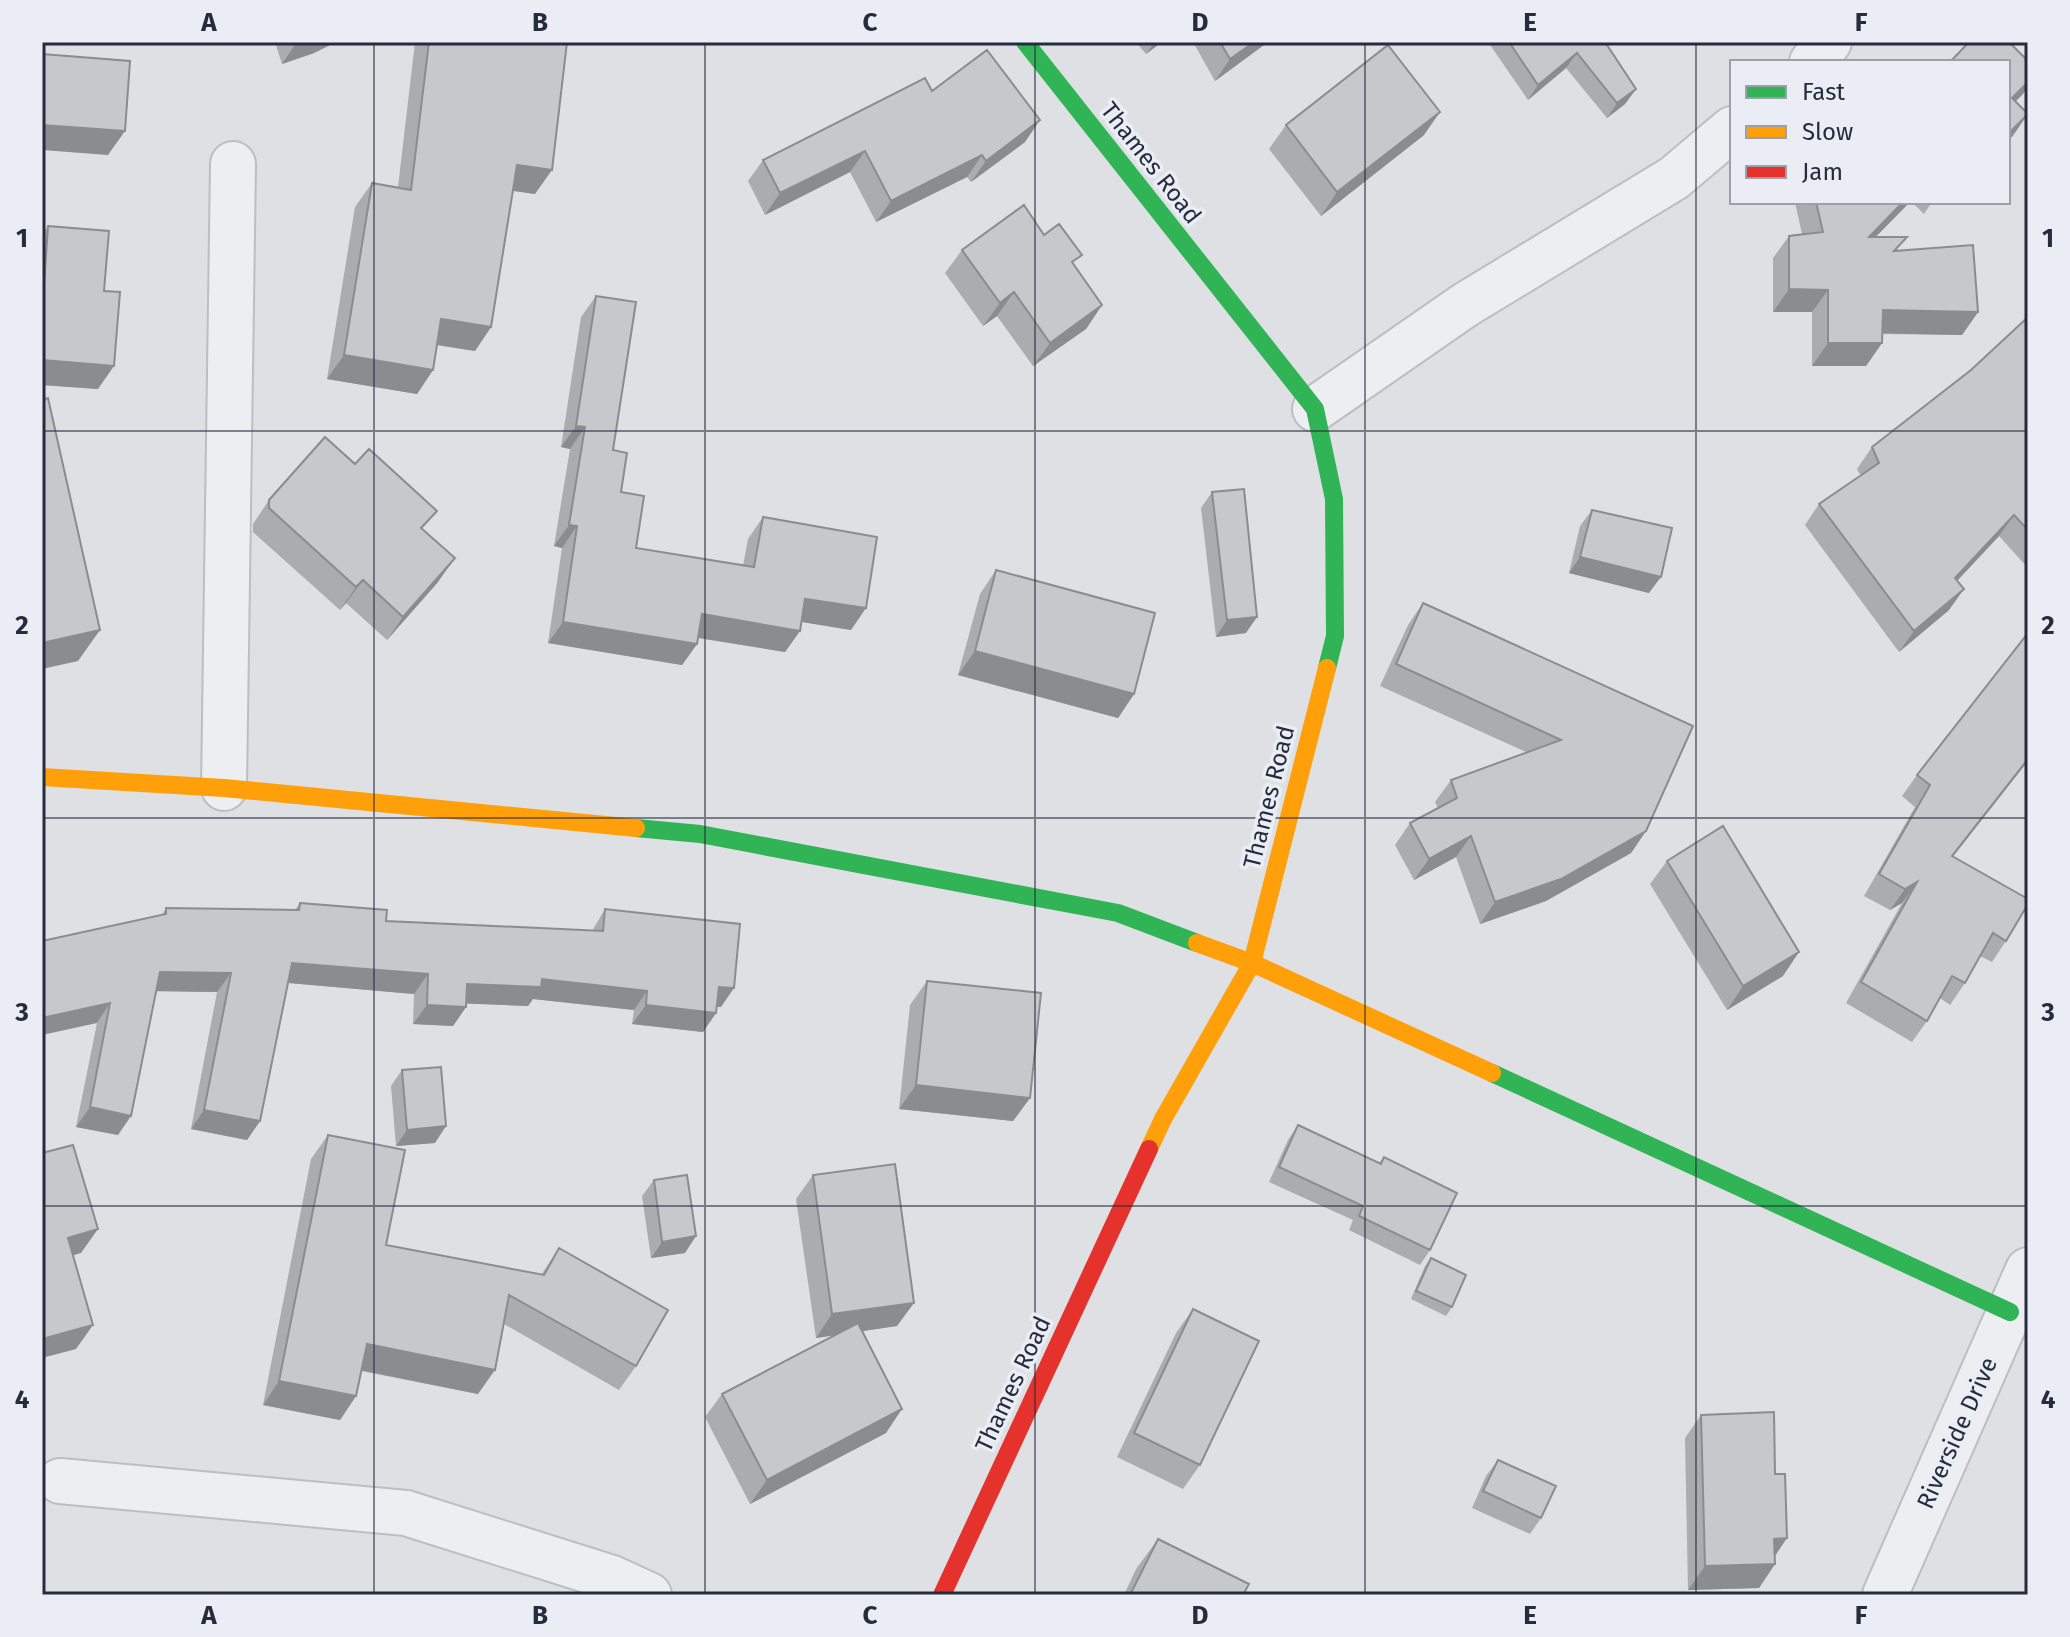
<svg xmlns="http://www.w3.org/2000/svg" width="2070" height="1637" viewBox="0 0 2070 1637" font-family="'Fira Sans',sans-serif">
<rect width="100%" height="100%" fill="#dee0e4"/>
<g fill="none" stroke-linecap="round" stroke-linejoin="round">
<defs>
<path id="street" d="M 1812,62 L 1829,42
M 1315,409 L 1465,305 L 1674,178 L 1732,129
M 224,788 L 233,164
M 60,1481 L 406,1513 L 612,1578 L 649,1595
M 1885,1595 L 2028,1270"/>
</defs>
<use href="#street" stroke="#bcbec2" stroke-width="48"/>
<use href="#street" stroke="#edeef1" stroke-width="44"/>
<path stroke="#30b455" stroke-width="18" d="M 1025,42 L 1315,409 L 1334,499 L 1335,636 L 1327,668
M 636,828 L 700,834 L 1118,913 L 1197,943
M 1492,1073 L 2010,1312"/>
<path stroke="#ff9f0a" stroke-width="18" d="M 42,777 L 224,788 L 636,828
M 1197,943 L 1252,963 L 1492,1073
M 1149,1149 L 1163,1119 L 1252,963 L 1327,668"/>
<path stroke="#e5322d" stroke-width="18" d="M 942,1595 L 1149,1149"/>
</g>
<path fill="#aaacaf" d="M 275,42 L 336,42 L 314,53 L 282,64 Z
M 415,42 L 567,42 L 535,194 L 513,191 L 491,327 L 475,351 L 437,345 L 433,370 L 417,394 L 327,379 L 355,207 L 372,183 L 398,187 Z
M 1136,42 L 1162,42 L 1146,54 Z
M 1193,42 L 1268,42 L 1215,81 Z
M 1488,42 L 1605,42 L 1636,89 L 1625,104 L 1607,118 L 1566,68 L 1528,100 Z
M 932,91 L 1025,142 L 971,182 L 967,177 L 876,222 L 850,172 L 765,215 L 748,181 L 763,160 Z
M 1286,125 L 1424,135 L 1321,216 L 1269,149 Z
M 1795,202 L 1910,202 L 1875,237 L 1898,251 L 1978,312 L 1962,335 L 1882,334 L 1882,343 L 1866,366 L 1812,366 L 1812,312 L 1773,312 L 1773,258 L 1789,236 L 1802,234 Z
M 1912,202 L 1932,202 L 1924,214 Z
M 48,226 L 104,291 L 98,389 L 42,385 L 42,235 Z
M 1044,235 L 1074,266 L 1102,305 L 1086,329 L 1033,366 L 997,316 L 983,326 L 945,273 L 962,250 Z
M 596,296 L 613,450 L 621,492 L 636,548 L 743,566 L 748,539 L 763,517 L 851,630 L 802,622 L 800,631 L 785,652 L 698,638 L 697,644 L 682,665 L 548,643 L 562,548 L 554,546 L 570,449 L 561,447 L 581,317 Z
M 2028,317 L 2028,568 L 1999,536 L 1957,581 L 1949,610 L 1899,652 L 1805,525 L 1819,504 L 1861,476 L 1857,469 L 1872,447 L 1971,370 Z
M 1212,492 L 1246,633 L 1216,637 L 1201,508 Z
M 269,500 L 423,530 L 438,582 L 387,640 L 346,603 L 340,610 L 253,532 L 253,524 Z
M 1592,510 L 1649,593 L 1569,573 L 1580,526 Z
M 996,570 L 1134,694 L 1118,718 L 958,675 L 980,594 Z
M 1423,603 L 1693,726 L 1646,831 L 1631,853 L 1546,901 L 1480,924 L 1456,857 L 1414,880 L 1395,845 L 1410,823 L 1438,808 L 1435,802 L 1451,780 L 1526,752 L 1380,686 L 1408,625 Z
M 2028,633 L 1953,856 L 2006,941 L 1992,962 L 1980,956 L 1965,983 L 1950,1005 L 1940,998 L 1927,1021 L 1912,1042 L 1846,1003 L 1902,903 L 1890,910 L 1864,896 L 1915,807 L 1902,796 L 1917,775 Z
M 1667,861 L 1783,976 L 1727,1010 L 1650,884 Z
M 300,903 L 386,921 L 592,931 L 605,909 L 721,1007 L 717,1007 L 716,1013 L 703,1032 L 632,1024 L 634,1010 L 533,999 L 528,1006 L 466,1003 L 466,1007 L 453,1026 L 413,1024 L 414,994 L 288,983 L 260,1121 L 247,1140 L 191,1129 L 217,992 L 156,991 L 118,1135 L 76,1127 L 97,1023 L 166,908 L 295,910 Z
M 927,981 L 1030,1098 L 1013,1121 L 899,1109 L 910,1005 Z
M 402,1070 L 435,1143 L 396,1146 L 391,1086 Z
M 1298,1125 L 1379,1163 L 1384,1157 L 1430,1250 L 1420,1265 L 1349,1230 L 1353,1220 L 1269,1182 L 1288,1140 Z
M 328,1135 L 386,1245 L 541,1275 L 559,1248 L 636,1366 L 619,1390 L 504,1324 L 478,1394 L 361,1371 L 356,1396 L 340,1420 L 263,1405 L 311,1159 Z
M 813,1175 L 897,1326 L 862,1331 L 886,1433 L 750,1504 L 705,1417 L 722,1394 L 834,1335 L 816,1338 L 796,1199 Z
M 654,1180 L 685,1253 L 651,1258 L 642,1196 Z
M 1431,1258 L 1452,1307 L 1446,1316 L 1411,1299 L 1425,1266 Z
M 1193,1309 L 1200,1465 L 1183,1489 L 1117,1457 L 1176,1333 Z
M 1701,1415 L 1775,1474 L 1775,1564 L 1759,1588 L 1688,1590 L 1685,1438 Z
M 1498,1460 L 1541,1518 L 1530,1534 L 1472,1508 L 1486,1476 Z
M 1158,1539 L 1243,1595 L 1124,1595 L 1136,1569 Z"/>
<path fill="#8b8c8f" d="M 297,42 L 336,42 L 314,53 L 282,64 Z
M 1155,42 L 1162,42 L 1146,54 Z
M 1254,42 L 1268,42 L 1215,81 L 1230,59 Z
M 1577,53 L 1566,68 L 1528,100 L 1538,85 Z
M 2028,82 L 2028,86 L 2023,94 L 2008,109 L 2012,98 Z
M 1636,89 L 1625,104 L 1607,118 L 1617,103 Z
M 1440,112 L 1424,135 L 1321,216 L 1337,192 Z
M 2028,114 L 2012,137 L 2008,140 L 2008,134 Z
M 1040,120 L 1025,142 L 971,182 L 986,161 Z
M 42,125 L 125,131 L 108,155 L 42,150 Z
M 865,151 L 850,172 L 765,215 L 780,193 Z
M 982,155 L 967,177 L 876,222 L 891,201 Z
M 517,165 L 552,170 L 535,194 L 501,189 Z
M 1903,202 L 1910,202 L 1853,260 L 1869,237 Z
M 1789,289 L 1828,290 L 1812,312 L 1773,312 Z
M 1014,292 L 997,316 L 983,326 L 1000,303 Z
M 1102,305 L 1086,329 L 1033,366 L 1050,343 Z
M 1883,310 L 1978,312 L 1962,335 L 1867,333 Z
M 441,319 L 491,327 L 475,351 L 425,343 Z
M 1828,343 L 1882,343 L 1866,366 L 1812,366 Z
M 344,355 L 433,370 L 417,394 L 327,379 Z
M 42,360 L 114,366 L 98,389 L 42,385 Z
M 576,426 L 585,427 L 570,449 L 561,447 Z
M 2014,515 L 1999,536 L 1940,599 L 1955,578 Z
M 569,525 L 577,526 L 562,548 L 554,546 Z
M 1580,557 L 1661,577 L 1649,593 L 1569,573 Z
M 455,558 L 438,582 L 387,640 L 403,617 Z
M 363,580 L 346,603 L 340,610 L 356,587 Z
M 1964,589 L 1949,610 L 1899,652 L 1914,631 Z
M 805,599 L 866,608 L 851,630 L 790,620 Z
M 702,614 L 800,631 L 785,652 L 687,636 Z
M 1257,617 L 1246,633 L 1216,637 L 1227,620 Z
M 563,622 L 697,644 L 682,665 L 548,643 Z
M 100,630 L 78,661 L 42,669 L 42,643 Z
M 975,651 L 1134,694 L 1118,718 L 958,675 Z
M 2028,759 L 2028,761 L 1937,877 L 1952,856 Z
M 1646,831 L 1631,853 L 1546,901 L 1480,924 L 1495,902 Z
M 1471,836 L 1456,857 L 1414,880 L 1429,859 Z
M 1917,882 L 1902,903 L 1890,910 L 1905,889 Z
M 1799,952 L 1783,976 L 1727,1010 L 1743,986 Z
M 292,963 L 428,974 L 414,994 L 278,982 Z
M 160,972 L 231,973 L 217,992 L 146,991 Z
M 542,979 L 647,991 L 634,1010 L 533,999 L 528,1006 L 453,1003 L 467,984 Z
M 719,987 L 734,988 L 721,1007 L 706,1006 Z
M 110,1003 L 97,1023 L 42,1035 L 42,1018 Z
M 427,1005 L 466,1007 L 453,1026 L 413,1024 Z
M 646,1005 L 716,1013 L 703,1032 L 632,1024 Z
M 916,1085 L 1030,1098 L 1013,1121 L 899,1109 Z
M 90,1107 L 131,1116 L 118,1135 L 76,1127 Z
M 204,1110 L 260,1121 L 247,1140 L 191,1129 Z
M 446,1126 L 435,1143 L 396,1146 L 407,1130 Z
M 98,1229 L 81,1253 L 51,1262 L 68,1238 Z
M 696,1236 L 685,1253 L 651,1258 L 662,1242 Z
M 914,1303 L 897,1326 L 816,1338 L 832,1314 Z
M 93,1325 L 76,1349 L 42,1358 L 42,1339 Z
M 367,1344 L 495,1370 L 478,1394 L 350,1368 Z
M 279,1381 L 356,1396 L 340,1420 L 263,1405 Z
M 902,1409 L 886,1433 L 750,1504 L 767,1480 Z
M 1787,1538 L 1771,1562 L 1774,1539 Z
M 1775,1564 L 1759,1588 L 1688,1590 L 1705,1566 Z"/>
<path fill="#c6c8cc" stroke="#8b8c8f" stroke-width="2" d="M 429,42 L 567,42 L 552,170 L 517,165 L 491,327 L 441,319 L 433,370 L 344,355 L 372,183 L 411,190 Z
M 1220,42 L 1254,42 L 1230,59 Z
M 1509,42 L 1605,42 L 1636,89 L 1617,103 L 1577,53 L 1538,85 Z
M 1969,42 L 2009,42 L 2028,61 L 2028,82 L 2012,98 L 2028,114 L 2008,134 L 2008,62 L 1950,62 Z
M 1388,45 L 1440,112 L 1337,192 L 1286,125 Z
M 987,50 L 1040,120 L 986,161 L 982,155 L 891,201 L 865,151 L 780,193 L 763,160 L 925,78 L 932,91 Z
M 42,54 L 130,61 L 125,131 L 42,125 Z
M 1816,202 L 1903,202 L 1869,237 L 1907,237 L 1894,251 L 1973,245 L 1978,312 L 1883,310 L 1882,343 L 1828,343 L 1828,290 L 1789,289 L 1789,236 L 1823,232 Z
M 1024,205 L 1044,235 L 1059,224 L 1082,255 L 1072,262 L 1102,305 L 1050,343 L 1014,292 L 1000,303 L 962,250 Z
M 48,226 L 109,231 L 104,291 L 120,292 L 114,366 L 42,360 L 42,314 Z
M 596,296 L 636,302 L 613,450 L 627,453 L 621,492 L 644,496 L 636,548 L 754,567 L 763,517 L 877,537 L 866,608 L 805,599 L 800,631 L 702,614 L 697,644 L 563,622 L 577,526 L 569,525 L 585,427 L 576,426 Z
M 2028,317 L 2028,530 L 2014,515 L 1955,578 L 1964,589 L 1914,631 L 1819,504 L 1879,463 L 1872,447 L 1971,370 Z
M 48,398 L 100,630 L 42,643 L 42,400 Z
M 325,437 L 355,464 L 369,449 L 437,511 L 421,528 L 455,558 L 403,617 L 363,580 L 356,587 L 269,508 L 269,500 Z
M 1244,489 L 1257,617 L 1227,620 L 1212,492 Z
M 1592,510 L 1672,528 L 1661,577 L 1580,557 Z
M 996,570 L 1155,613 L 1134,694 L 975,651 Z
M 1423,603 L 1693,726 L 1646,831 L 1561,879 L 1495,902 L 1471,836 L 1429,859 L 1410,823 L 1457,798 L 1451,780 L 1561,740 L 1396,664 Z
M 2028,633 L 2028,759 L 1952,856 L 2028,899 L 2028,904 L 2006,941 L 1993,933 L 1965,983 L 1952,976 L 1927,1021 L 1861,982 L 1917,882 L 1905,889 L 1879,874 L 1930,785 L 1917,775 Z
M 1723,826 L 1799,952 L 1743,986 L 1667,861 Z
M 300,903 L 387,910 L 386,921 L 603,931 L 605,909 L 740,924 L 734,988 L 719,987 L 716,1013 L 646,1005 L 647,991 L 542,979 L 541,987 L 467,984 L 466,1007 L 427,1005 L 428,974 L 292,963 L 260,1121 L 204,1110 L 231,973 L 160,972 L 131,1116 L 90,1107 L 110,1003 L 42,1018 L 42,941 L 166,914 L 166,908 L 299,910 Z
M 927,981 L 1041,993 L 1030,1098 L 916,1085 Z
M 441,1067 L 446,1126 L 407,1130 L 402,1070 Z
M 1298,1125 L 1381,1164 L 1384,1157 L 1457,1193 L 1430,1250 L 1359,1216 L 1363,1206 L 1279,1167 Z
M 328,1135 L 405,1150 L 386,1245 L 544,1275 L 559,1248 L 668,1310 L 636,1366 L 509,1295 L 495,1370 L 367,1344 L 356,1396 L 279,1381 Z
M 73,1145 L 98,1229 L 68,1238 L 93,1325 L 42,1339 L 42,1153 Z
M 895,1164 L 914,1303 L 832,1314 L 813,1175 Z
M 687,1175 L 696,1236 L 662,1242 L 654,1180 Z
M 1431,1258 L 1466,1275 L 1452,1307 L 1416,1291 Z
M 1193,1309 L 1259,1341 L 1200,1465 L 1134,1433 Z
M 858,1323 L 902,1409 L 767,1480 L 722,1394 Z
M 1774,1412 L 1775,1474 L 1785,1474 L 1787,1538 L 1774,1539 L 1775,1564 L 1705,1566 L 1701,1415 Z
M 1498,1460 L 1556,1486 L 1541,1518 L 1483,1491 Z
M 1158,1539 L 1249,1584 L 1243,1595 L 1130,1595 Z"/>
<path fill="none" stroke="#242c3e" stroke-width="2" stroke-opacity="0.55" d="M 374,42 L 374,1595M 705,42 L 705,1595M 1035,42 L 1035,1595M 1365,42 L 1365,1595M 1696,42 L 1696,1595M 42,431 L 2028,431M 42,818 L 2028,818M 42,1206 L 2028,1206"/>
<g text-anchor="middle" stroke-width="7" stroke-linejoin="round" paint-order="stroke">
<g font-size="24" fill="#242c3e" stroke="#eaeef4">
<text transform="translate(1151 163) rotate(52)" y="8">Thames Road</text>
<text transform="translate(1269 797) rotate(-76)" y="8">Thames Road</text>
<text transform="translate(1013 1384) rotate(-65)" y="8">Thames Road</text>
<text transform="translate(1957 1433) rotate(-66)" y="8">Riverside Drive</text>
</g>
</g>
<rect width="2070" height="1637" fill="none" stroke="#eaeef4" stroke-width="88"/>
<rect x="1730" y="60" width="280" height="144" fill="#eaeef4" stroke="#9ba0ab" stroke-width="2"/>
<rect x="1746" y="86" width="40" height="12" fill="#30b455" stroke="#9ba0ab" stroke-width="2"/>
<text x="1802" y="100" font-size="24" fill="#242c3e">Fast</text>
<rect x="1746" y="126" width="40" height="12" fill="#ff9f0a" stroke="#9ba0ab" stroke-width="2"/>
<text x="1802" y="140" font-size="24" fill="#242c3e">Slow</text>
<rect x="1746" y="166" width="40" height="12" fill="#e5322d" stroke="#9ba0ab" stroke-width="2"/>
<text x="1802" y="180" font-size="24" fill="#242c3e">Jam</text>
<rect x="44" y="44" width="1982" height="1549" fill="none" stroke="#242c3e" stroke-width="3"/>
<g font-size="26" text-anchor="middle" font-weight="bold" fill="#242c3e">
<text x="209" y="31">A</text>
<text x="540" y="31">B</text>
<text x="870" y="31">C</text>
<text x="1200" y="31">D</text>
<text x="1530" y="31">E</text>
<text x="1861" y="31">F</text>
<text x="22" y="247">1</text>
<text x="2048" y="247">1</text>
<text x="22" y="634">2</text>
<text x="2048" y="634">2</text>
<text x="22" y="1021">3</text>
<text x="2048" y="1021">3</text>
<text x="22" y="1408">4</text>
<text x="2048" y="1408">4</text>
<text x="209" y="1624">A</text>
<text x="540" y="1624">B</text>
<text x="870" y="1624">C</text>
<text x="1200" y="1624">D</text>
<text x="1530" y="1624">E</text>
<text x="1861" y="1624">F</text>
</g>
</svg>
